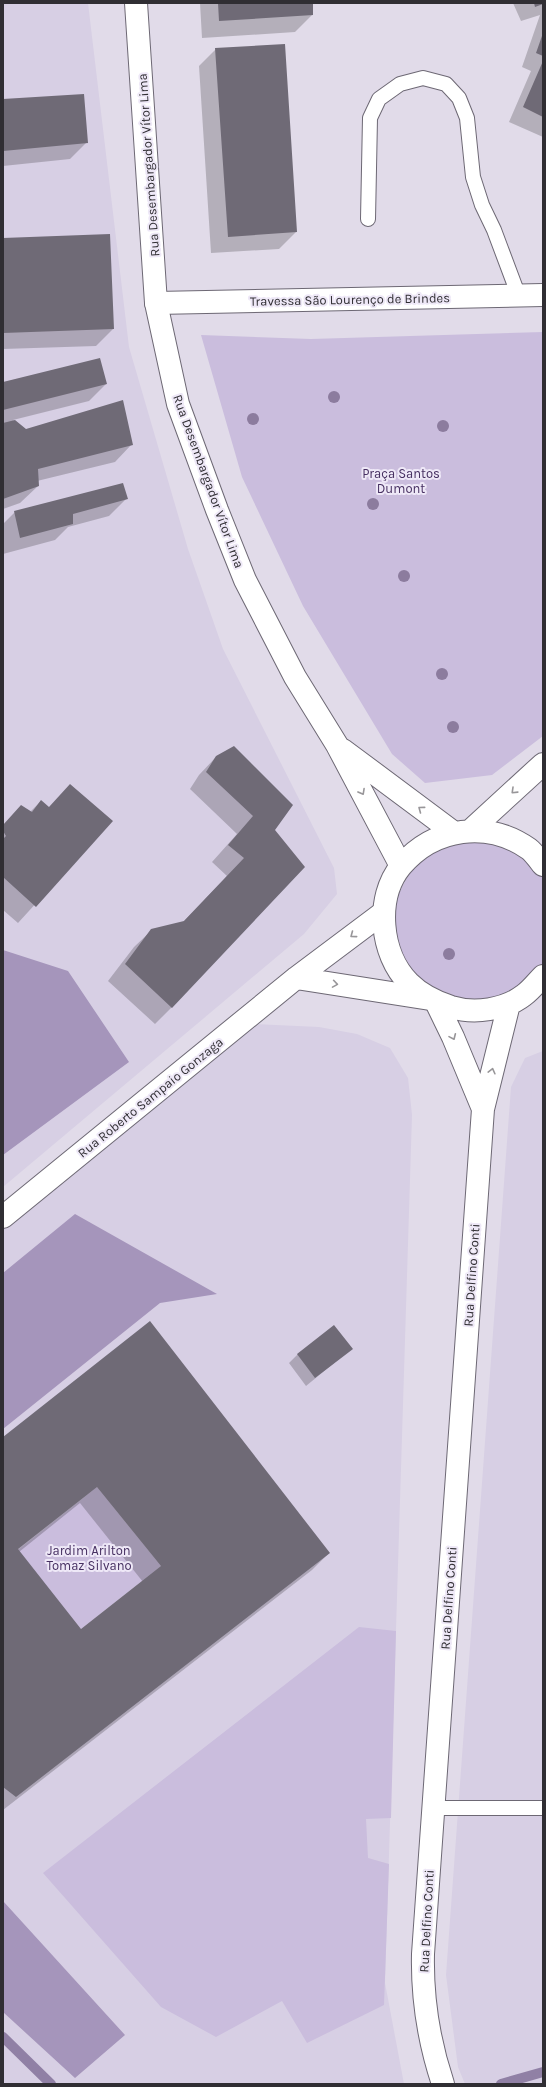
<svg xmlns="http://www.w3.org/2000/svg" width="546" height="2087" viewBox="0 0 546 2087" font-family="Karla,sans-serif">
<rect width="100%" height="100%" fill="#e1dbe9"/>
<path fill="#d7cfe4" d="M 3,3 L 88,3 L 129,347 L 188,549 L 223,649 L 334,868 L 337,894 L 304,934 L 3,1187 Z
M 254,1024 L 319,1027 L 357,1034 L 390,1048 L 408,1078 L 412,1115 L 385,1983 L 404,2084 L 3,2084 L 3,1229 Z
M 543,1051 L 543,2084 L 465,2084 L 458,2067 L 446,1975 L 511,1087 L 525,1058 Z"/>
<path fill="#cabddd" d="M 543,332 L 543,736 L 492,775 L 425,783 L 392,754 L 303,606 L 242,477 L 201,335 L 311,339 Z
M 464,840 L 493,841 L 525,855 L 543,877 L 543,968 L 534,981 L 479,1005 L 425,988 L 404,964 L 393,934 L 395,901 L 411,870 L 434,850 Z
M 97,1487 L 161,1566 L 81,1629 L 18,1550 Z
M 359,1627 L 396,1631 L 391,1818 L 366,1819 L 368,1858 L 389,1864 L 384,2005 L 307,2043 L 282,2001 L 216,2037 L 161,2007 L 43,1873 Z"/>
<path fill="#a595bb" d="M 3,950 L 68,971 L 129,1062 L 3,1155 Z
M 75,1214 L 217,1294 L 160,1303 L 3,1429 L 3,1273 Z
M 3,1901 L 125,2035 L 75,2078 L 3,2012 Z"/>
<path fill="#0003" fill-rule="evenodd" d="M 200,3 L 312,3 L 312,15 L 295,32 L 202,38 Z
M 513,3 L 543,3 L 543,137 L 509,122 L 531,71 L 522,67 L 540,15 L 521,21 Z
M 284,45 L 296,232 L 279,249 L 211,253 L 199,66 L 216,49 Z
M 3,100 L 87,142 L 70,159 L 3,166 Z
M 3,239 L 113,329 L 96,346 L 3,349 Z
M 3,383 L 106,384 L 89,401 L 13,420 L 26,430 L 132,444 L 115,462 L 37,481 L 38,486 L 20,503 L 3,509 Z
M 126,499 L 109,516 L 68,527 L 55,540 L 3,554 L 3,524 L 15,512 Z
M 216,757 L 274,830 L 172,1007 L 155,1024 L 108,981 L 134,947 L 152,930 L 183,922 L 227,876 L 212,862 L 237,834 L 190,789 L 199,775 Z
M 41,801 L 49,808 L 111,821 L 18,923 L 3,910 L 3,825 L 30,812 Z
M 351,1349 L 306,1386 L 289,1363 L 298,1354 Z
M 3,1438 L 329,1553 L 312,1570 L 3,1810 ZM 80,1503 L 143,1582 L 81,1630 L 19,1552 Z"/>
<g fill="none" stroke-linecap="round" stroke-linejoin="round">
<path stroke="#9080a5" stroke-width="10" d="M 3,2037 L 51,2084
M 501,2084 L 543,2072"/>
</g>
<path fill="#6f6a76" fill-rule="evenodd" d="M 218,3 L 313,3 L 313,15 L 219,21 Z
M 534,3 L 543,3 L 543,4 L 535,7 Z
M 543,33 L 543,56 L 536,53 Z
M 285,44 L 297,232 L 228,237 L 215,48 Z
M 543,61 L 543,117 L 523,107 Z
M 84,94 L 88,143 L 3,151 L 3,99 Z
M 110,234 L 114,329 L 3,333 L 3,238 Z
M 100,358 L 107,384 L 3,410 L 3,382 Z
M 123,400 L 133,445 L 38,469 L 39,486 L 3,499 L 3,423 L 15,420 L 26,429 Z
M 123,483 L 128,499 L 73,514 L 73,524 L 20,538 L 14,511 Z
M 234,746 L 293,805 L 275,830 L 305,867 L 172,1008 L 125,964 L 151,929 L 184,921 L 244,858 L 228,845 L 253,816 L 206,772 L 216,756 Z
M 70,784 L 113,821 L 36,907 L 3,877 L 3,839 L 6,836 L 3,831 L 3,825 L 21,805 L 32,812 L 41,800 L 49,807 Z
M 150,1321 L 330,1553 L 16,1797 L 3,1787 L 3,1437 ZM 97,1487 L 161,1566 L 81,1629 L 18,1549 Z
M 334,1325 L 353,1349 L 315,1378 L 297,1354 Z"/>
<g fill="none" stroke-linecap="round" stroke-linejoin="round">
<defs>
<path id="service" d="M 368,219 L 370,118 L 379,99 L 400,84 L 423,78 L 446,84 L 459,98 L 467,118 L 473,177 L 482,205 L 494,230 L 518,294
M 433,1808 L 543,1808"/>
<path id="minor" d="M 156,303 L 543,295
M 296,978 L 430,999
M 3,1217 L 296,978 L 384,912"/>
<path id="secondary" d="M 136,3 L 156,303 L 178,404 L 217,510 L 245,580 L 295,677 L 337,745 L 401,866
M 343,750 L 453,832
M 471,830 L 543,764
M 543,865 C 539,860 534,853 529,849 C 488,820 434,827 401,866 C 375,898 380,954 409,983 C 421,995 436,1002 451,1007 C 474,1014 505,1010 524,995 C 531,990 537,982 543,976
M 436,1002 L 453,1037 L 483,1109
M 443,2084 C 429,2042 422,1998 423,1954 L 483,1109 L 509,1004"/>
</defs>
<use href="#service" stroke="#6d6874" stroke-width="16"/>
<use href="#minor" stroke="#6d6874" stroke-width="24"/>
<use href="#secondary" stroke="#6d6874" stroke-width="24"/>
<use href="#service" stroke="#fff" stroke-width="14"/>
<use href="#minor" stroke="#fff" stroke-width="22"/>
<use href="#secondary" stroke="#fff" stroke-width="22"/>
</g>
<g fill="#8c7c9e">
<circle cx="334" cy="397" r="6"/>
<circle cx="253" cy="419" r="6"/>
<circle cx="443" cy="426" r="6"/>
<circle cx="373" cy="504" r="6"/>
<circle cx="404" cy="576" r="6"/>
<circle cx="442" cy="674" r="6"/>
<circle cx="453" cy="727" r="6"/>
<circle cx="449" cy="954" r="6"/>
</g>
<defs><path id="oneway-chevron" d="M-2-3.5L2.5 0L-2 3.5" fill="none" stroke-width="1.6" stroke-linecap="round" stroke-linejoin="round"/></defs>
<g stroke="#989699">
<use href="#oneway-chevron" transform="translate(514 791) rotate(136)"/>
<use href="#oneway-chevron" transform="translate(362 792) rotate(61)"/>
<use href="#oneway-chevron" transform="translate(421 809) rotate(-143)"/>
<use href="#oneway-chevron" transform="translate(353 935) rotate(143)"/>
<use href="#oneway-chevron" transform="translate(335 984) rotate(9)"/>
<use href="#oneway-chevron" transform="translate(453 1037) rotate(66)"/>
<use href="#oneway-chevron" transform="translate(492 1071) rotate(-76)"/>
</g>
<g text-anchor="middle" stroke-width="4" stroke-linejoin="round" paint-order="stroke">
<g font-size="13" fill="#302e33" stroke="#eee8f7">
<text transform="translate(148 165) rotate(-94)" y="5">Rua Desembargador Vítor Lima</text>
<text transform="translate(350 299) rotate(-1)" y="5">Travessa São Lourenço de Brindes</text>
<text transform="translate(209 481) rotate(70)" y="5">Rua Desembargador Vítor Lima</text>
<text transform="translate(150 1097) rotate(-39)" y="5">Rua Roberto Sampaio Gonzaga</text>
<text transform="translate(471 1275) rotate(-86)" y="5">Rua Delfino Conti</text>
<text transform="translate(448 1598) rotate(-86)" y="5">Rua Delfino Conti</text>
<text transform="translate(426 1921) rotate(-87)" y="5">Rua Delfino Conti</text>
</g>
<g font-size="13" fill="#462f61" stroke="#eee8f7">
<text x="401" y="478">Praça Santos<tspan x="401" dy="15">Dumont</tspan></text>
<text x="89" y="1555">Jardim Arilton<tspan x="89" dy="15">Tomaz Silvano</tspan></text>
</g>
</g>
<rect width="546" height="2087" fill="none" stroke="#302e33" stroke-width="8"/>
</svg>
